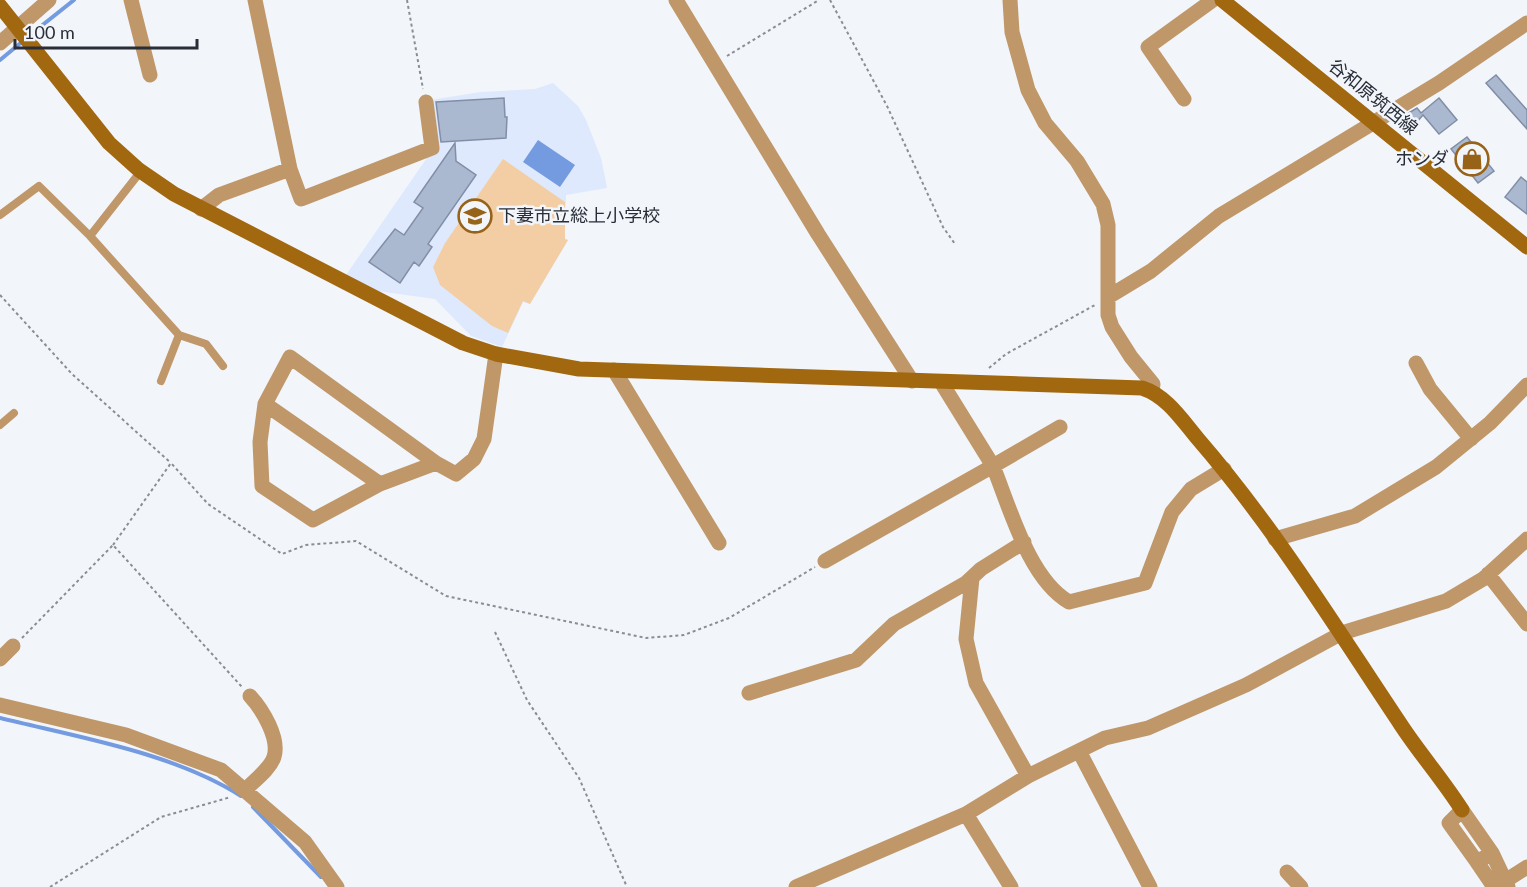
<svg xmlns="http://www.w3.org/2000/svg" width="1527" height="887" viewBox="0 0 1527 887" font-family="Lato,'Noto Sans JP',sans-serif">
<rect width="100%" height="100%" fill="#f2f5fa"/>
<path fill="#dee9fd" d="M 553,83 L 578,106 L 586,120 L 601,158 L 607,188 L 566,195 L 565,230 L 565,239 L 568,240 L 530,304 L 523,302 L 502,347 L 471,336 L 435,299 L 377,291 L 346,275 L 431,152 L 430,100 L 481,92 L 535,89 Z"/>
<path fill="#f3cea5" d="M 503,159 L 565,202 L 565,239 L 568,240 L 530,304 L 523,301 L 508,333 L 492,326 L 440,285 L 433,267 L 445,243 Z"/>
<path fill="#749ae0" d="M 538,140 L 575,165 L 560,187 L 523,162 Z"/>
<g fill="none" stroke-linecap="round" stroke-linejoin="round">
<path stroke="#749ae0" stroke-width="4" d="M 35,31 L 74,0
M 0,60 L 23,41
M 0,718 C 77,737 174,753 241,796
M 253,807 L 321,877"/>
</g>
<path fill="#aab8d0" stroke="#818ea6" stroke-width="1.5" d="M 1496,75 L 1527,110 L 1527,129 L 1486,83 Z
M 504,98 L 505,117 L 507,117 L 506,138 L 441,142 L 436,102 Z
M 1439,98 L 1457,120 L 1439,134 L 1423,115 L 1409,131 L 1397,120 L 1417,108 L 1421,113 Z
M 1467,137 L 1494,171 L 1478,183 L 1451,149 Z
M 455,143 L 456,161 L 476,175 L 428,244 L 432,247 L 419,266 L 414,262 L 400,283 L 369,262 L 395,229 L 404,235 L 423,208 L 414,202 Z
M 1521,177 L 1527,182 L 1527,214 L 1505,197 Z"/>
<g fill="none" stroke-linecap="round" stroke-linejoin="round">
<path stroke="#898d95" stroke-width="2" stroke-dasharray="3 3" stroke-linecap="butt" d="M 407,0 L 423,89
M 830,0 L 887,106 L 943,227 L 955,244
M 727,56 L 819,0
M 0,295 L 72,374 L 171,463
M 989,368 L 1006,354 L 1095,305
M 113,545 L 171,463 L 208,504 L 282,554 L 306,545 L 356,541 L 446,596 L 646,638 L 684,635 L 729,618 L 815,567
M 495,632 L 527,700 L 579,778 L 627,887
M 22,638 L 113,545 L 242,687
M 50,887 L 161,817 L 231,797"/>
<path stroke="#bf9769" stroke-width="8" d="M 0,215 L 39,186 L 90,236 L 141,171
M 90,236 L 179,335 L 161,381
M 179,335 L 206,344 L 223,366
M 0,425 L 14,413"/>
<path stroke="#bf9769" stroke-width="15" d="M 131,0 L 150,75
M 676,0 L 818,234 L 912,381
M 1010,0 L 1012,32 L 1028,90 L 1045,123 L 1077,161 L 1103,204 L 1108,225 L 1108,315 L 1112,327 L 1131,357 L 1153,384 L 1152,391
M 0,43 L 49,0
M 1184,99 L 1148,47 L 1213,0
M 290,169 L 301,199 L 432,148 L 426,102
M 201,209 L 219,195 L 290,169 L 255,0
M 1108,297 L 1151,271 L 1219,216 L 1439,83 L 1527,23
M 290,357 L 436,463 L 380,484 L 313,520 L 262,486 L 260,442 L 265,404 Z
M 1416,363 L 1430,389 L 1471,439
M 614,370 L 719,543
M 265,404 L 380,484
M 1060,427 L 993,466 C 1010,508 1029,579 1069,602 L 1145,583 L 1172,512 L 1191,489 L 1224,469
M 436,463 L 456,474 L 474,459 L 484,439 L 496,354
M 1275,539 L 1355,516 L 1436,467 L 1490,423 L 1527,385
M 825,561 L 993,466 L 941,382
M 1488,574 L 1527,624
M 972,578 L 966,639 L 976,683 L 1028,776
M 0,659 L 13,646
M 749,693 L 856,660 L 894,624 L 966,583 L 981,569 L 1024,542
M 0,705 L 126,735 L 221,770 L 305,842 L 337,887
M 1079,751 L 1150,887
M 246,789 C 255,780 270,769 274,757 C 280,738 262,709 250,696
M 966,814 L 1011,887
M 1492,853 L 1477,862 L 1449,823 L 1462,810 L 1492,853 L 1508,887
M 1477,862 L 1494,887
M 1287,872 L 1301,887
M 1505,881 L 1527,867
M 796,887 L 966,814 L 1028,776 L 1105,738 L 1148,728 L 1246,685 L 1342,633 L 1446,601 L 1483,579 L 1527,539"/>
<path stroke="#a26810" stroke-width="15" d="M 1222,0 L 1527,247
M 0,6 L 109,143 L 139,170 L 174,194 L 463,343 L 496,354 L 579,369 L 1142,388 C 1167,396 1182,420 1198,439 C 1275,528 1336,628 1401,725 C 1420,754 1443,780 1462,810"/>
</g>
<defs>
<symbol id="shop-ring" viewBox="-11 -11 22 22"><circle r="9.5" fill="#f2f5fa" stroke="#966318" stroke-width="1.5"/><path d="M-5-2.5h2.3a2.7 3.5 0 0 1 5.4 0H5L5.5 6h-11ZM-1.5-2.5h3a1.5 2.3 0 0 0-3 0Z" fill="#966318"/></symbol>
<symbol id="school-ring" viewBox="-11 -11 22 22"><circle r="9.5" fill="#f2f5fa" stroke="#966318" stroke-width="1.5"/><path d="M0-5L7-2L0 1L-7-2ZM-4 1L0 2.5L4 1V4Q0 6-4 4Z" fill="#966318"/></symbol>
</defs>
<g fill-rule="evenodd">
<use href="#shop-ring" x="1453" y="140" width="38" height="38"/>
<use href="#school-ring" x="456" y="197" width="38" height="38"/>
</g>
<g text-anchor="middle" stroke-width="5" stroke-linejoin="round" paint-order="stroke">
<g font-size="18" fill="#282d37" stroke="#f2f5fa">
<text transform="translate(1373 97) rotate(39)" y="6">谷和原筑西線</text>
</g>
<g font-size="18" fill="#282d37" stroke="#f2f5fa" text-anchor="end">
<text x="1449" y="165">ホンダ</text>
<text x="498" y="222" text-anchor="start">下妻市立総上小学校</text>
</g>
</g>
<path d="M15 39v9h182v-9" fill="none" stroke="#282d37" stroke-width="3"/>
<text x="24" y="39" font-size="18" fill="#282d37" stroke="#f2f5fa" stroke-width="4.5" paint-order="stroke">100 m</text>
</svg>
